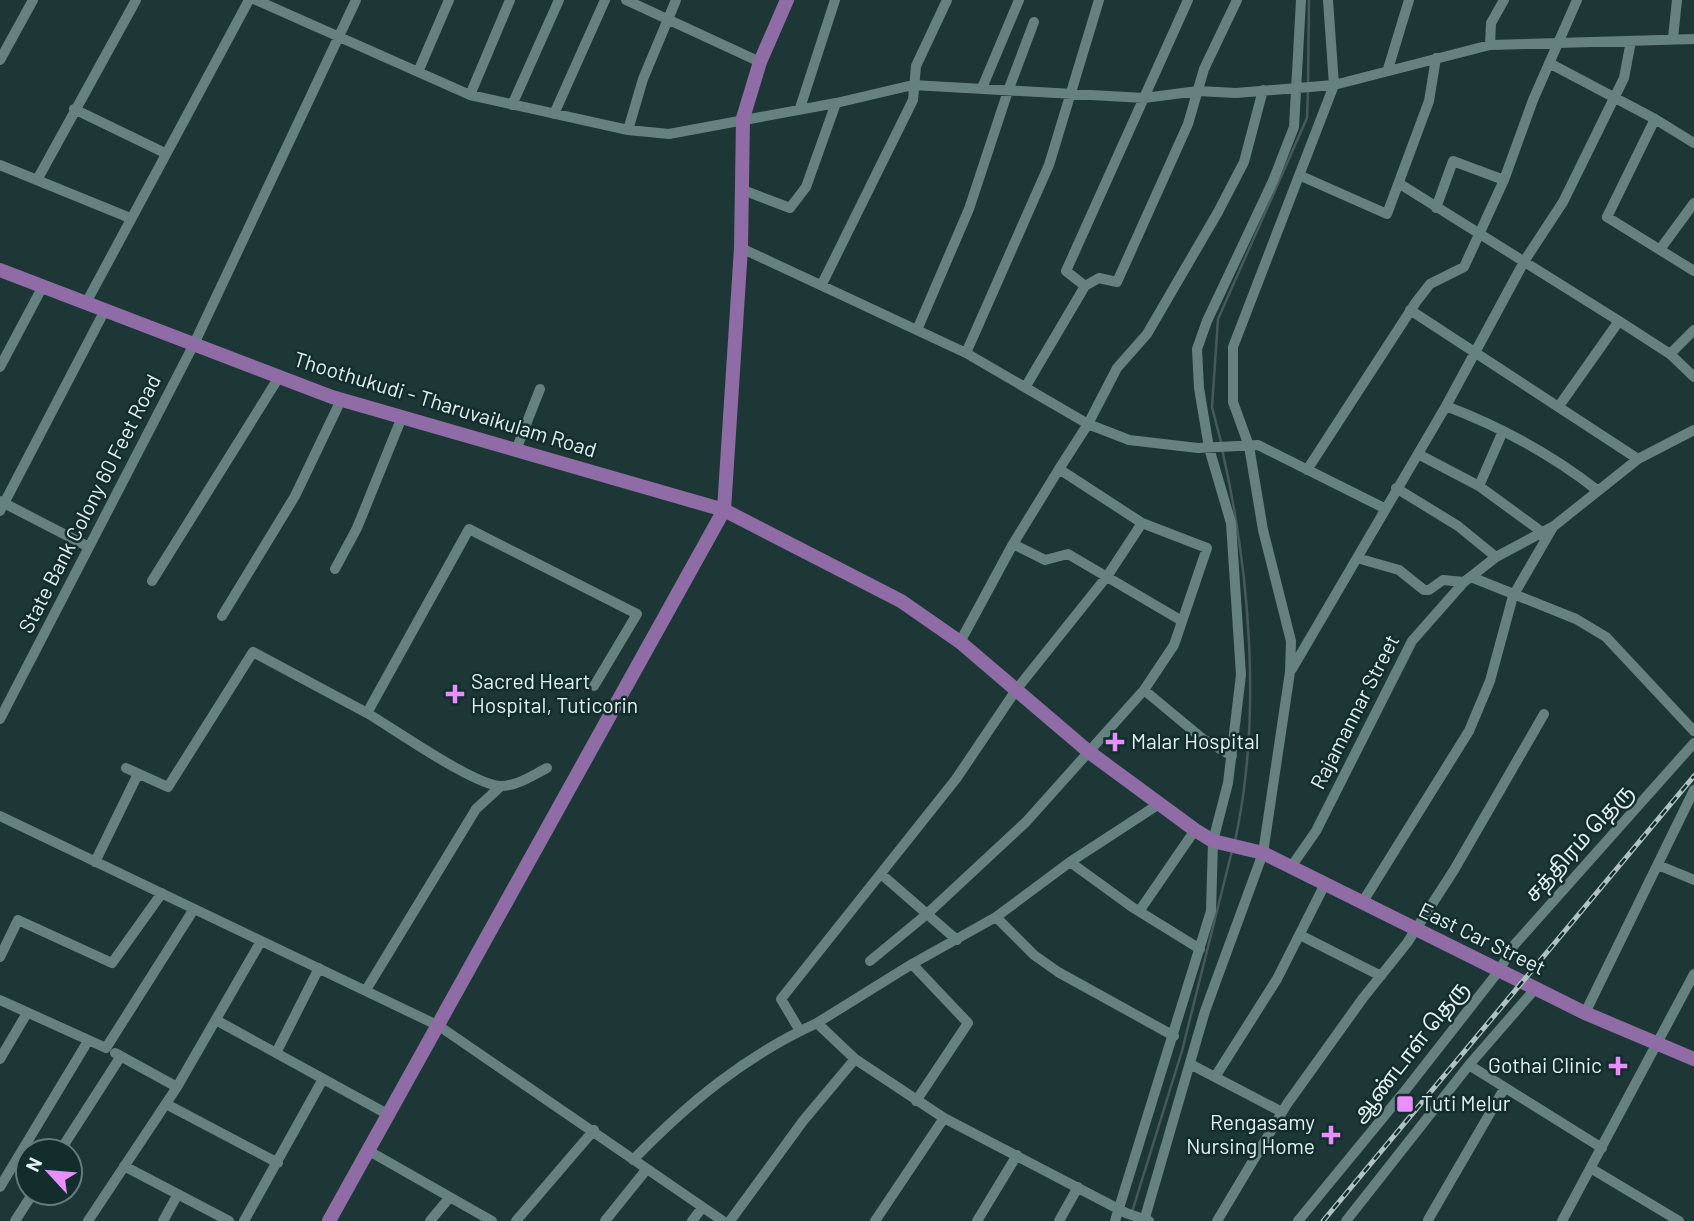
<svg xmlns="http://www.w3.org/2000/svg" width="1694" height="1221" viewBox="0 0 1694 1221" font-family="Barlow,'Noto Sans Tamil',sans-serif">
<rect width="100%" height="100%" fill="#1d3736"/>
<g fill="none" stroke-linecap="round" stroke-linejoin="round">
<path stroke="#465a59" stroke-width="2.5" d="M 1308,84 L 1309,0
M 1221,442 L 1212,407 L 1218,319 L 1307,118 L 1308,91
M 1222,449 C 1250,572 1262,717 1235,841
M 1132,1212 L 1182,1051 L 1232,851"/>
<path stroke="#668280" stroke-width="10" d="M 256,0 L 470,95 L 628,130 L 669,134 L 836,103 L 913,85 L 1144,98 L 1198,91 L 1236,93 L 1334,85 L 1490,45 L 1694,39
M 626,0 L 760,62
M 1673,38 L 1677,0
M 1490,45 L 1491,23 L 1504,0
M 0,60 L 33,0
M 1549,63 L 1655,119 L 1694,143
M 1388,69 L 1409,0
M 418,72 L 449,0
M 982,88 L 1019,0
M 1263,90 L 1244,162 L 1218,212 L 1147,334 L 1117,368 L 1088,424 L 1129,440 L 1198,448 L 1258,445 L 1384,508
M 470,95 L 510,0
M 512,105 L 559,0
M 800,108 L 835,0
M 74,109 L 165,153
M 554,114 L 605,0
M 1655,119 L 1607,217 L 1694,271
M 628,130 L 643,79 L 676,0
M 0,165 L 130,218
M 1301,176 L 1387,214 L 1429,101 L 1436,58
M 37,180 L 136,0
M 1400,184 L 1619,321 L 1670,354 L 1694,377
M 743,190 L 790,208 L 806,187 L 836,103
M 1436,208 L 1453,161 L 1504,180
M 741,248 L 966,353 L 1088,424 L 1059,469
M 1661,248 L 1694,203
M 822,284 L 913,100 L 916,66 L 947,0
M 1085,286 L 1099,278 L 1117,282 L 1188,124 L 1204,69 L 1237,0
M 86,303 L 249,0
M 1410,310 L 1638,459
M 917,330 L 969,209 L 1008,91 L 1034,22
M 966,353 L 1049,165 L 1099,0
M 1670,354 L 1694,330
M 0,367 L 43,286
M 1026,386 L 1085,286 L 1066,271 L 1188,0
M 1446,406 C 1501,427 1551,454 1597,490
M 1559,406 L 1619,321
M 516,450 L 540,389
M 1418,454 L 1479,486 L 1542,532
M 1307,470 L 1416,302 L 1430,284 L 1464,267 L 1504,180 L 1533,100 L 1577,0
M 1479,486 L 1503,431
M 1396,488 L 1458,526 L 1496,557
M 0,501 L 89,547
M 0,511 L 105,310
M 1013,544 L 1045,560 L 1068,554 L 1182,621
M 1357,558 L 1446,406 L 1525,260 L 1563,202 L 1624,78 L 1631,41
M 335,569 L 357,528 L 402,417
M 1471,577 L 1576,619 L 1606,637 L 1694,731
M 152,581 L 279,377
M 222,616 L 295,496 L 341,400
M 960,642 L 1013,544 L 1059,469 L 1142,523
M 1292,669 L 1357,558 L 1399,570 L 1424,590 L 1429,590 L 1443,580 L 1464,582 L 1496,557 L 1554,526 L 1638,459 L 1694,430
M 1144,690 L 1203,739 L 1232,756
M 0,719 L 194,344 L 356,0
M 126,768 L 168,787 L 253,652 L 367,713
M 547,768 C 533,775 517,786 501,786 C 475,786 394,729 367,713 L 469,529 L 637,614 L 594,686
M 0,816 L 439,1026 L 723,1221
M 95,862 L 138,774
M 1070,862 L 1132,907 L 1200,949
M 1658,865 L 1694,880
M 1291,867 L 1316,831 L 1412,641 L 1464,582
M 881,874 L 957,940
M 1362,903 L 1469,731 L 1490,681 L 1513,596 L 1553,527
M 1140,910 L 1195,830
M 996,917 L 1034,955 L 1058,972 L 1174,1036
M 1300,935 L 1381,976
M 0,957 L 18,920 L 112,963 L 162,893
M 912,964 L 996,917 L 1070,862 L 1159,804
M 366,990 L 476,809 L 501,786
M 0,1000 L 106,1048 L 194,909
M 1585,1013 L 1694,790
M 216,1020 L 389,1115
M 817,1023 L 912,964 L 968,1023 L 916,1101
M 800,1031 L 781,999 L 956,779 L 1016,690 L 1108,575 L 1142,523 L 1207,548 L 1174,645 L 1144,690 L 1026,822 L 927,914 L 870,961
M 115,1053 L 177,1087
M 276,1053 L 319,968
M 0,1059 L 27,1013
M 1190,1064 L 1282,1112
M 1469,1065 L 1602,1148
M 1215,1077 L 1277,979 L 1325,884
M 166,1104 L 278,1163
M 944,1118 L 1126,1213 L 1149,1221
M 60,1151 L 121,1056
M 369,1151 L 492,1221
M 633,1160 C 688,1103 745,1056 817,1023 L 855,1059 L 944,1118 L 875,1221
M 124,1166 L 229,1221
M 1592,1169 L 1679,1221
M 0,1187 L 88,1041
M 1428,1220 L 1504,1089
M 15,1221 L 33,1193
M 88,1221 L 177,1087 L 261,941
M 163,1221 L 178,1194
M 244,1221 L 323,1079
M 430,1221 L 450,1197
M 516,1221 L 594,1130
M 605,1221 L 646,1170
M 692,1221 L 702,1208
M 730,1221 L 803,1121 L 855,1059
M 977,1221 L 1017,1155
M 1059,1221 L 1078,1187
M 1115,1221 L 1211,911 L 1213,841 L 1228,783 L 1241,675 L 1231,523 L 1209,448 L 1199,388 L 1197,349 L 1207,321 L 1273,181 L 1294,127 L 1301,0
M 1144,1221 L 1205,1011 L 1263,853 L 1290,672 L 1291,641 L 1263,530 L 1249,446 L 1233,402 L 1233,347 L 1334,85 L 1328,0
M 1217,1221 L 1287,1104 L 1363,998 L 1407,943 L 1454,870 L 1544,714
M 1298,1221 L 1404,1092 L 1498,972 L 1515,944 L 1694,743
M 1346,1221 L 1469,1065 L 1535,989
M 1562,1221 L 1694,974"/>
<path stroke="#8f6ca5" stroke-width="14" d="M 0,270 L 332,397 L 724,510 L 901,601 L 960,642 L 1089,752 L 1195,830 L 1213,841 L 1263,853 L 1585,1013 L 1694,1059
M 329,1221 L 724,510 L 741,248 L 743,118 L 760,62 L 787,0"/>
<defs>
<path id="rail" d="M 1323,1221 L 1694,776"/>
</defs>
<use href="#rail" stroke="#b0c2c1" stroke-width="5"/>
<use href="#rail" stroke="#132d2c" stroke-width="2.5" stroke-dasharray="8" stroke-linecap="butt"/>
</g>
<g fill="#e98efe" stroke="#132d2c" stroke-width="2.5">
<path d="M451.5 683.5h7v7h7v7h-7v7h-7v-7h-7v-7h7z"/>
<path d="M1111.5 731.5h7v7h7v7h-7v7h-7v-7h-7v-7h7z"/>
<path d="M1614.5 1055.5h7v7h7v7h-7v7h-7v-7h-7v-7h7z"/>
<rect x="1396" y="1095" width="18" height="18" rx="3.5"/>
<path d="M1327.5 1124.5h7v7h7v7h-7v7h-7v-7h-7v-7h7z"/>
</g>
<g text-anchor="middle" stroke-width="5" stroke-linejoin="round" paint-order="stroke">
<g font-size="21" fill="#e3f2f1" stroke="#132d2c">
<text transform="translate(445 405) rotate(17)" y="7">Thoothukudi - Tharuvaikulam Road</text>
<text transform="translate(90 504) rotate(-63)" y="7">State Bank Colony 60 Feet Road</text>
<text transform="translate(1355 712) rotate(-63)" y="7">Rajamannar Street</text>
<text transform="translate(1579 843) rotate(-48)" y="7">சத்திரம் தெரு</text>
<text transform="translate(1482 939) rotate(26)" y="7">East Car Street</text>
<text transform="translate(1410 1052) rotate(-52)" y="7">ஆண்டாள் தெரு</text>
</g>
<g font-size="21" fill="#e3f2f1" stroke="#132d2c" text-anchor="start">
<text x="471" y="689">Sacred Heart<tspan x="471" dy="24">Hospital, Tuticorin</tspan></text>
<text x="1131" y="749">Malar Hospital</text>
<text x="1602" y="1073" text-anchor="end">Gothai Clinic</text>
<text x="1421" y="1111">Tuti Melur</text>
<text x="1315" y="1130" text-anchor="end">Rengasamy<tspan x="1315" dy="24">Nursing Home</tspan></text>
</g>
</g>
<g transform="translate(49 1172) rotate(296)"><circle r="33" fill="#132d2c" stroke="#667c7b" stroke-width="2"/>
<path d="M0-5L12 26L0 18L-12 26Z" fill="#e98efe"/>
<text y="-10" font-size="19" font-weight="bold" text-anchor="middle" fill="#e3f2f1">N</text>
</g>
</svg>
